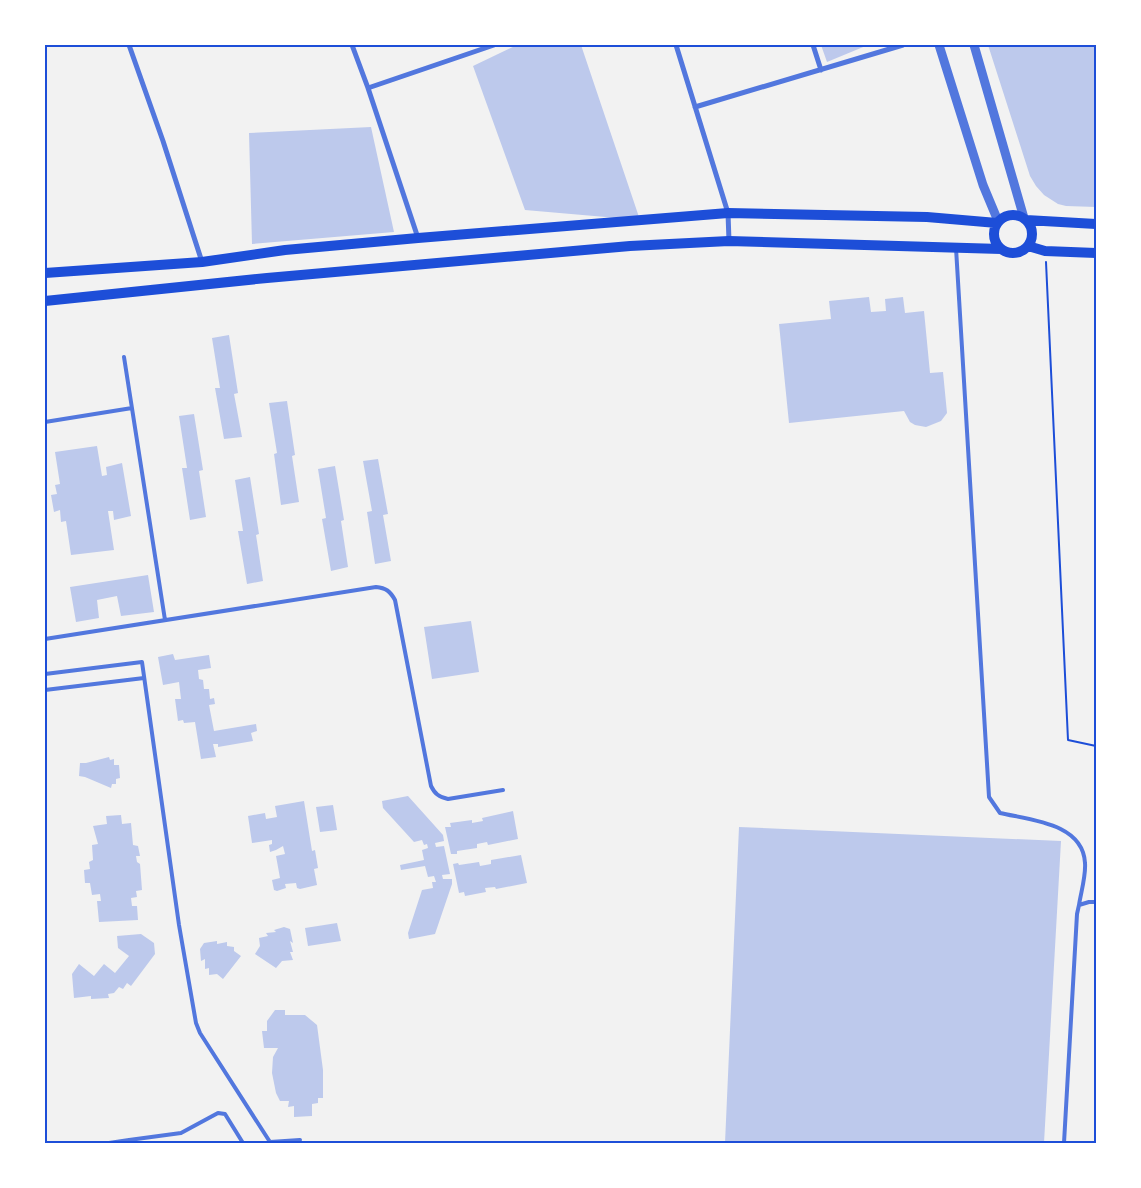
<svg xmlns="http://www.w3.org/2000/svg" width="1141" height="1188" viewBox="0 0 1141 1188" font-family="'Libre Baskerville',serif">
<rect width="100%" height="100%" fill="#f2f2f2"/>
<path fill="#bdc9ec" d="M 517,45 L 581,45 L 640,220 L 525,210 L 473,66 Z
M 821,45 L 868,45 L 827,62 Z
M 988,45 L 1096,45 L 1096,207 L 1066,206 L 1058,204 L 1044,195 L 1036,186 L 1030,176 Z
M 371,127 L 394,232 L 252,244 L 249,133 Z
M 869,297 L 871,312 L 886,311 L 885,299 L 903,297 L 905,313 L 924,311 L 930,373 L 943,372 L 947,413 L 941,421 L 926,427 L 915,425 L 910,422 L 904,411 L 789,423 L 779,324 L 831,319 L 829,301 Z
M 229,335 L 238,393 L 234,394 L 242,437 L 224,439 L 215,388 L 220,388 L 212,338 Z
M 287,401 L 295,455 L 292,456 L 299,502 L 281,505 L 274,454 L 277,453 L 269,403 Z
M 194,414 L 203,470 L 199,471 L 206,517 L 190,520 L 182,468 L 187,468 L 179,416 Z
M 97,446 L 102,476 L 107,475 L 106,467 L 122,463 L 131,516 L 114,520 L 113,511 L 108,511 L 114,550 L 71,555 L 66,521 L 61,522 L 60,510 L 54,512 L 51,495 L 57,494 L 55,485 L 60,484 L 55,452 Z
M 378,459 L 388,514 L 383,515 L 391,561 L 375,564 L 367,512 L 372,511 L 363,461 Z
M 335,466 L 344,520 L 341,521 L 348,567 L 331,571 L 322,519 L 326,518 L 318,469 Z
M 250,477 L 259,534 L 256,535 L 263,581 L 247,584 L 238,531 L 243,531 L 235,480 Z
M 148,575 L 154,612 L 121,616 L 117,596 L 97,600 L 99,618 L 76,622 L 70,587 Z
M 471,621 L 479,672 L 432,679 L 424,627 Z
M 173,654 L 175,660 L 209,655 L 211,668 L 198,670 L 199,679 L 203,680 L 204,689 L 209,689 L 210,699 L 214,698 L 215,704 L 209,705 L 214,731 L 256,724 L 257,731 L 251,733 L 253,741 L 218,747 L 218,744 L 213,744 L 216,757 L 201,759 L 195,722 L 184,723 L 183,720 L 178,721 L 175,699 L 181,699 L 179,682 L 163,685 L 158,657 Z
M 109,757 L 110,760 L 114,759 L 114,765 L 119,765 L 120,778 L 116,779 L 116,784 L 112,784 L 111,788 L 85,777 L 79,776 L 80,763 L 86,763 Z
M 408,796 L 443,835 L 444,841 L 435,843 L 436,847 L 444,846 L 450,874 L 442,875 L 443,879 L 452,879 L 452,884 L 435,934 L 409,939 L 408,933 L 422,890 L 433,888 L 432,882 L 436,882 L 434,876 L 428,877 L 425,866 L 401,870 L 400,865 L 424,860 L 422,850 L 428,848 L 427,844 L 424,845 L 422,840 L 414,842 L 383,808 L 382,801 Z
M 304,801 L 312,851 L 315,850 L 318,868 L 314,869 L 317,885 L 300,889 L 297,888 L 296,883 L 285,884 L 286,888 L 277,891 L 274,890 L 272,880 L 280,878 L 276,856 L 285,854 L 283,846 L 276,850 L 270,852 L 269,845 L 272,844 L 272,840 L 252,843 L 248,816 L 265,813 L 266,819 L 277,817 L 275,806 Z
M 333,805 L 337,830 L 320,832 L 316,807 Z
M 513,811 L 518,839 L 488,845 L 487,842 L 477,844 L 477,848 L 457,851 L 457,854 L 451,854 L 445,827 L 451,827 L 450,823 L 472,820 L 472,823 L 483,821 L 482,818 Z
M 121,815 L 122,824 L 131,823 L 133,845 L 138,846 L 140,856 L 136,856 L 137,862 L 140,864 L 142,890 L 136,891 L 137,897 L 131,898 L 132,906 L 137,906 L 138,920 L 99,922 L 97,901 L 101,901 L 100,894 L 92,895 L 90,883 L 85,883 L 84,870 L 90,869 L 89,862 L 93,860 L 92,845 L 98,844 L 93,826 L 107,824 L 106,816 Z
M 739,827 L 1061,841 L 1044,1143 L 725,1143 Z
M 521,855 L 527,883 L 496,889 L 495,887 L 485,888 L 486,892 L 465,896 L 464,892 L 459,893 L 453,864 L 458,863 L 459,865 L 479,862 L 480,866 L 491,864 L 491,860 Z
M 337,923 L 341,941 L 308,946 L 305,928 Z
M 284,927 L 290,929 L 293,943 L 290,941 L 293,952 L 290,952 L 293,960 L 282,961 L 276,968 L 255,954 L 260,946 L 259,938 L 268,936 L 266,933 L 276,932 L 274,930 Z
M 141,934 L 154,943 L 155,954 L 131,986 L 127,983 L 123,989 L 119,987 L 114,993 L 108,994 L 109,998 L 91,999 L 91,996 L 74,998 L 72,974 L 79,964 L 94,976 L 104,964 L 115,973 L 129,956 L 118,948 L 117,936 Z
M 217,941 L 217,944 L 227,942 L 227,946 L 234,947 L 234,951 L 241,956 L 223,979 L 217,974 L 209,975 L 209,968 L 205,969 L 205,959 L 201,961 L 200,949 L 204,943 Z
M 275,1010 L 285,1010 L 285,1015 L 305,1015 L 317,1025 L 323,1070 L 323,1098 L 318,1098 L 318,1103 L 312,1104 L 312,1116 L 294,1117 L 294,1106 L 288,1107 L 289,1101 L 280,1101 L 276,1093 L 272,1073 L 273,1057 L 278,1048 L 264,1048 L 262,1031 L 267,1031 L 267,1021 Z"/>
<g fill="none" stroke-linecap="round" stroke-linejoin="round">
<path stroke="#1d4ed8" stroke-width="2" d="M 1046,262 L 1068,740 L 1096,746"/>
<path stroke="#5277de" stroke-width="4" d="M 956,248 L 989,797 L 1000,813 C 1030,820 1083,823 1085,863 C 1086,876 1081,892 1079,905
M 124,357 L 165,620
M 45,422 L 132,408
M 45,639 L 376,587 C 386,588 390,591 395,600 L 431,786 C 435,794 439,797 448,799 L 503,790
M 45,674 L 142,662 L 179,925 L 196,1023 L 200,1033 L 270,1142 L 300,1140
M 45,690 L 144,678
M 129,1140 L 181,1133 L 218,1113 L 225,1114 L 243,1143
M 109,1143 L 129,1140 L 134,1143
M 1064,1143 L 1077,914 L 1079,905 L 1089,902 L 1096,902"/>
<path stroke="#5277de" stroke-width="5" d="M 129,45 L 163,141 L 202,262
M 352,45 L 368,88 L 418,238
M 676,45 L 728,213 L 729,241
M 813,45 L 821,70
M 368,88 L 494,45
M 695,107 L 903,45"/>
<path stroke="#5277de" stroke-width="9" d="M 939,45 L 983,185 L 998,221
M 974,45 L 1024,218"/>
<path stroke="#1d4ed8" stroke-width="10" d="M994 234a19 19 0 1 1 38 0a19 19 0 1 1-38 0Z
M 1026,220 L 1096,224
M 1028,246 L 1045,251 L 1096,253
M 45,273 L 202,262 L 285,250 L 418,238 L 728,213 L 927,217 L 997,223
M 45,301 L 267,278 L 630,246 L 729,241 L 1001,249"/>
</g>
<rect width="1141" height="1188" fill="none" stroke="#ffffff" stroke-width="92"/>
<rect x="46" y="46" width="1049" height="1096" fill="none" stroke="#1d4ed8" stroke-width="2"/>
</svg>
